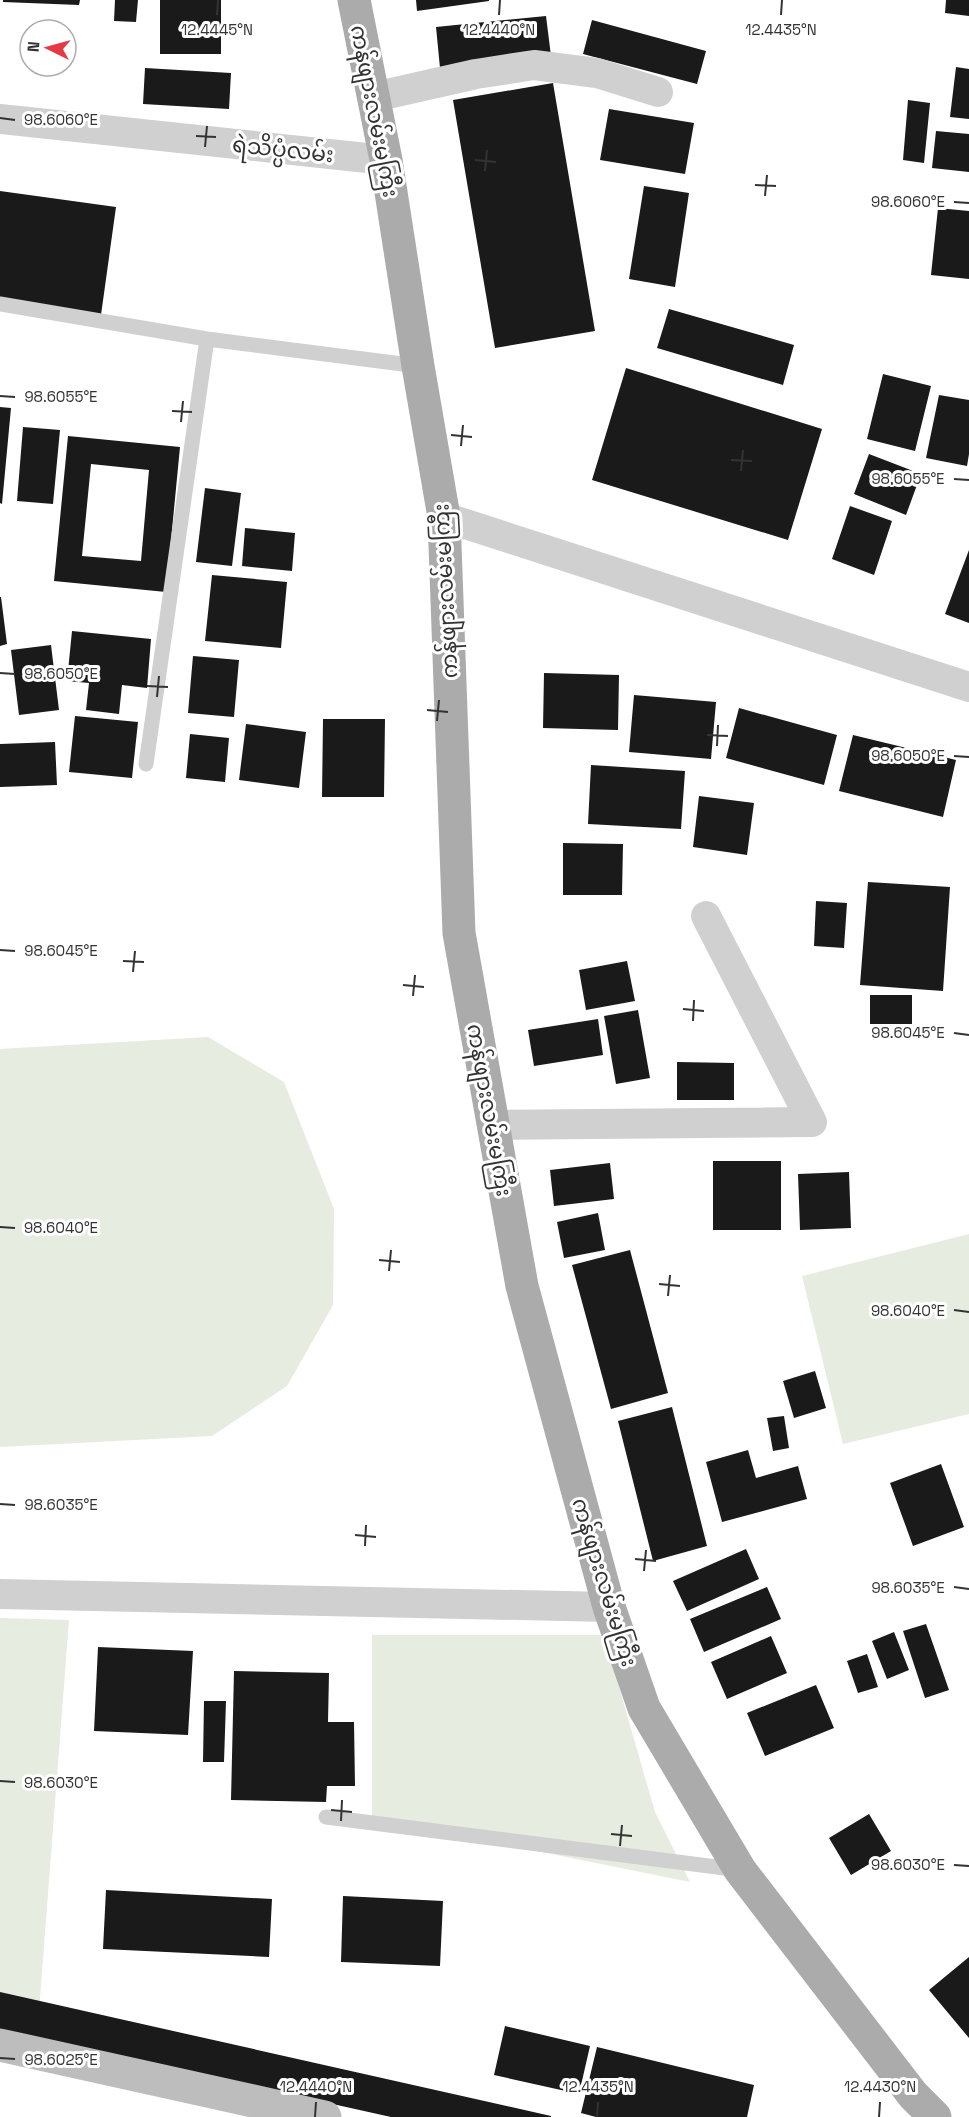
<svg xmlns="http://www.w3.org/2000/svg" width="969" height="2117" viewBox="0 0 969 2117" font-family="'Space Grotesk','Noto Sans Myanmar',sans-serif">
<rect width="100%" height="100%" fill="#fff"/>
<path fill="#e6ecdf" d="M 208,1037 L 284,1082 L 334,1209 L 333,1305 L 287,1386 L 212,1436 L 0,1447 L 0,1049 Z
M 969,1234 L 969,1414 L 843,1444 L 802,1276 Z
M 0,1618 L 69,1620 L 39,2011 L 0,2003 Z
M 372,1635 L 604,1635 L 655,1812 L 690,1882 L 372,1818 Z"/>
<path fill="#1a1a1a" fill-rule="evenodd" d="M 3,0 L 80,0 L 79,5 L 3,2 Z
M 115,0 L 138,0 L 136,22 L 114,21 Z
M 160,0 L 221,0 L 221,54 L 160,54 Z
M 416,0 L 489,0 L 489,1 L 417,11 Z
M 946,0 L 969,0 L 969,16 L 945,13 Z
M 546,16 L 551,56 L 440,68 L 436,27 Z
M 592,20 L 706,51 L 697,84 L 583,54 Z
M 956,67 L 969,69 L 969,119 L 950,117 Z
M 145,68 L 231,73 L 229,109 L 143,104 Z
M 553,83 L 595,331 L 495,348 L 453,100 Z
M 908,100 L 930,103 L 924,163 L 903,160 Z
M 609,109 L 694,123 L 685,174 L 600,160 Z
M 936,131 L 969,134 L 969,172 L 932,168 Z
M 644,186 L 689,193 L 675,287 L 629,279 Z
M 0,191 L 116,207 L 101,315 L 0,301 Z
M 938,208 L 969,211 L 969,279 L 931,275 Z
M 669,309 L 794,345 L 783,385 L 657,348 Z
M 626,368 L 822,429 L 788,540 L 592,480 Z
M 883,374 L 931,386 L 915,451 L 867,439 Z
M 939,395 L 969,400 L 969,454 L 967,466 L 926,458 Z
M 0,407 L 11,408 L 2,504 L 0,503 Z
M 23,427 L 60,430 L 53,504 L 17,501 Z
M 68,436 L 180,447 L 166,592 L 54,581 ZM 91,464 L 149,470 L 141,561 L 82,556 Z
M 869,454 L 921,474 L 906,515 L 854,494 Z
M 205,488 L 241,493 L 232,566 L 196,562 Z
M 850,506 L 892,521 L 874,575 L 832,559 Z
M 245,528 L 295,533 L 292,571 L 242,566 Z
M 969,550 L 969,623 L 945,614 Z
M 212,575 L 287,582 L 281,648 L 205,641 Z
M 0,597 L 1,597 L 7,644 L 0,646 Z
M 72,631 L 151,639 L 147,688 L 122,685 L 119,714 L 86,710 L 89,683 L 67,681 Z
M 51,645 L 59,710 L 19,715 L 11,650 Z
M 193,656 L 239,660 L 234,717 L 188,713 Z
M 544,673 L 619,675 L 618,730 L 543,728 Z
M 634,695 L 716,702 L 711,759 L 629,752 Z
M 739,708 L 837,735 L 824,785 L 726,758 Z
M 75,716 L 138,722 L 132,778 L 69,772 Z
M 323,719 L 385,719 L 384,797 L 322,797 Z
M 246,724 L 306,732 L 299,788 L 239,780 Z
M 190,734 L 229,738 L 225,782 L 186,778 Z
M 853,735 L 956,760 L 943,817 L 839,791 Z
M 55,742 L 57,785 L 0,787 L 0,744 Z
M 591,765 L 685,771 L 681,829 L 588,824 Z
M 699,796 L 754,803 L 747,855 L 693,847 Z
M 563,843 L 623,844 L 622,895 L 563,895 Z
M 868,882 L 950,887 L 943,991 L 860,985 Z
M 816,901 L 847,903 L 844,948 L 814,946 Z
M 627,961 L 635,1001 L 586,1010 L 579,970 Z
M 870,995 L 912,995 L 912,1024 L 870,1024 Z
M 638,1010 L 650,1078 L 616,1084 L 604,1016 Z
M 598,1019 L 603,1055 L 534,1066 L 528,1030 Z
M 677,1062 L 734,1063 L 734,1100 L 677,1100 Z
M 713,1161 L 781,1161 L 781,1230 L 713,1230 Z
M 610,1163 L 614,1199 L 554,1206 L 550,1170 Z
M 849,1172 L 851,1228 L 800,1230 L 798,1174 Z
M 598,1213 L 605,1250 L 564,1258 L 557,1222 Z
M 630,1250 L 668,1393 L 611,1409 L 572,1265 Z
M 815,1371 L 826,1408 L 794,1418 L 783,1381 Z
M 672,1407 L 707,1546 L 653,1561 L 618,1421 Z
M 784,1416 L 789,1448 L 773,1451 L 767,1418 Z
M 748,1450 L 756,1478 L 798,1466 L 807,1499 L 722,1522 L 706,1462 Z
M 941,1464 L 964,1527 L 913,1546 L 890,1483 Z
M 746,1549 L 759,1579 L 687,1611 L 673,1581 Z
M 767,1587 L 781,1619 L 704,1652 L 690,1619 Z
M 926,1624 L 949,1690 L 925,1698 L 903,1631 Z
M 894,1632 L 909,1670 L 887,1679 L 872,1641 Z
M 771,1636 L 787,1673 L 727,1699 L 711,1662 Z
M 98,1647 L 193,1651 L 188,1735 L 94,1731 Z
M 867,1654 L 878,1687 L 858,1693 L 847,1661 Z
M 234,1671 L 329,1673 L 328,1722 L 354,1722 L 355,1786 L 327,1786 L 326,1802 L 231,1800 Z
M 816,1685 L 834,1728 L 765,1756 L 747,1713 Z
M 204,1701 L 226,1701 L 224,1762 L 203,1762 Z
M 869,1814 L 891,1851 L 851,1875 L 829,1838 Z
M 106,1890 L 272,1899 L 269,1957 L 103,1949 Z
M 343,1896 L 443,1901 L 440,1966 L 341,1962 Z
M 969,1957 L 969,2038 L 929,1990 Z
M 0,1992 L 551,2116 L 551,2117 L 391,2117 L 0,2030 Z
M 505,2026 L 590,2046 L 579,2094 L 494,2075 Z
M 597,2047 L 754,2085 L 747,2117 L 596,2117 L 581,2113 Z"/>
<g fill="none" stroke-linecap="round" stroke-linejoin="round">
<path stroke="#d0d0d0" stroke-width="15" d="M 0,304 L 207,339 L 418,366
M 146,764 L 207,339
M 326,1817 L 740,1870"/>
<path stroke="#d0d0d0" stroke-width="30" d="M 374,97 L 476,74 L 534,65 L 597,73 L 658,92
M 0,119 L 386,160
M 444,517 L 969,687
M 493,1125 L 812,1122 L 706,916
M 0,1594 L 609,1607"/>
<path stroke="#bdbdbd" stroke-width="33" d="M 0,2045 L 325,2117"/>
<path stroke="#ababab" stroke-width="33" d="M 354,0 L 386,160 L 418,366 L 444,517 L 459,933 L 522,1286 L 609,1607 L 644,1708 L 740,1870 L 913,2095 L 935,2117"/>
</g>
<path fill="none" stroke="#333" stroke-width="2" d="M 217,15 L 218,0M 499,15 L 500,0M 781,15 L 782,0M 0,118 L 15,120M 196,136 L 216,137M 205,147 L 207,126M 475,160 L 496,162M 485,171 L 487,150M 755,185 L 776,186M 765,196 L 767,175M 954,202 L 969,203M 0,396 L 15,397M 172,411 L 192,412M 181,422 L 183,401M 451,435 L 472,437M 461,446 L 463,425M 731,460 L 752,461M 741,471 L 743,450M 954,479 L 969,480M 0,673 L 15,674M 147,686 L 168,687M 157,697 L 159,676M 427,710 L 448,712M 437,721 L 439,700M 707,735 L 728,736M 717,746 L 718,725M 954,756 L 969,757M 0,950 L 15,951M 123,961 L 144,962M 133,972 L 135,951M 403,985 L 424,987M 413,996 L 415,975M 683,1009 L 704,1011M 693,1021 L 694,1000M 954,1033 L 969,1035M 0,1227 L 15,1228M 379,1260 L 400,1262M 389,1271 L 391,1250M 659,1284 L 680,1286M 668,1296 L 670,1275M 954,1310 L 969,1312M 0,1504 L 15,1505M 355,1535 L 376,1537M 365,1546 L 366,1525M 635,1559 L 656,1561M 644,1571 L 646,1550M 954,1587 L 969,1589M 0,1781 L 15,1782M 331,1810 L 352,1812M 341,1821 L 342,1800M 611,1834 L 632,1836M 620,1846 L 622,1825M 954,1865 L 969,1866M 0,2058 L 15,2059M 315,2117 L 316,2102M 597,2117 L 598,2102M 879,2117 L 880,2102"/>
<g text-anchor="middle" stroke-width="6" stroke-linejoin="round" paint-order="stroke">
<g font-size="22" fill="#333" stroke="#fff">
<text transform="translate(375 111) rotate(79)" y="8">ကန်ဖျားလမ်းမကြီး</text>
<text transform="translate(283 149) rotate(6)" y="8">ရဲသိပ္ပံလမ်း</text>
<text transform="translate(445 591) rotate(-93)" y="8">ကန်ဖျားလမ်းမကြီး</text>
<text transform="translate(490 1110) rotate(80)" y="8">ကန်ဖျားလမ်းမကြီး</text>
<text transform="translate(605 1582) rotate(73)" y="8">ကန်ဖျားလမ်းမကြီး</text>
</g>
</g>
<g font-size="15" text-anchor="middle" fill="#333" stroke="#fff" stroke-width="6" stroke-linejoin="round" paint-order="stroke">
<text x="217" y="35">12.4445°N</text>
<text x="499" y="35">12.4440°N</text>
<text x="781" y="35">12.4435°N</text>
<text x="61" y="125">98.6060°E</text>
<text x="908" y="207">98.6060°E</text>
<text x="61" y="402">98.6055°E</text>
<text x="908" y="484">98.6055°E</text>
<text x="61" y="679">98.6050°E</text>
<text x="908" y="761">98.6050°E</text>
<text x="61" y="956">98.6045°E</text>
<text x="908" y="1038">98.6045°E</text>
<text x="61" y="1233">98.6040°E</text>
<text x="908" y="1316">98.6040°E</text>
<text x="61" y="1510">98.6035°E</text>
<text x="908" y="1593">98.6035°E</text>
<text x="61" y="1788">98.6030°E</text>
<text x="908" y="1870">98.6030°E</text>
<text x="61" y="2065">98.6025°E</text>
<text x="316" y="2092">12.4440°N</text>
<text x="598" y="2092">12.4435°N</text>
<text x="880" y="2092">12.4430°N</text>
</g>
<g transform="translate(48 48) rotate(275)"><circle r="28" fill="#ffffff" stroke="#adadad" stroke-width="1.5"/>
<path d="M0-4.5L10 22L0 15L-10 22Z" fill="#e63946"/>
<text y="-9" font-size="16" font-weight="bold" text-anchor="middle" fill="#333333">N</text>
</g>
</svg>
